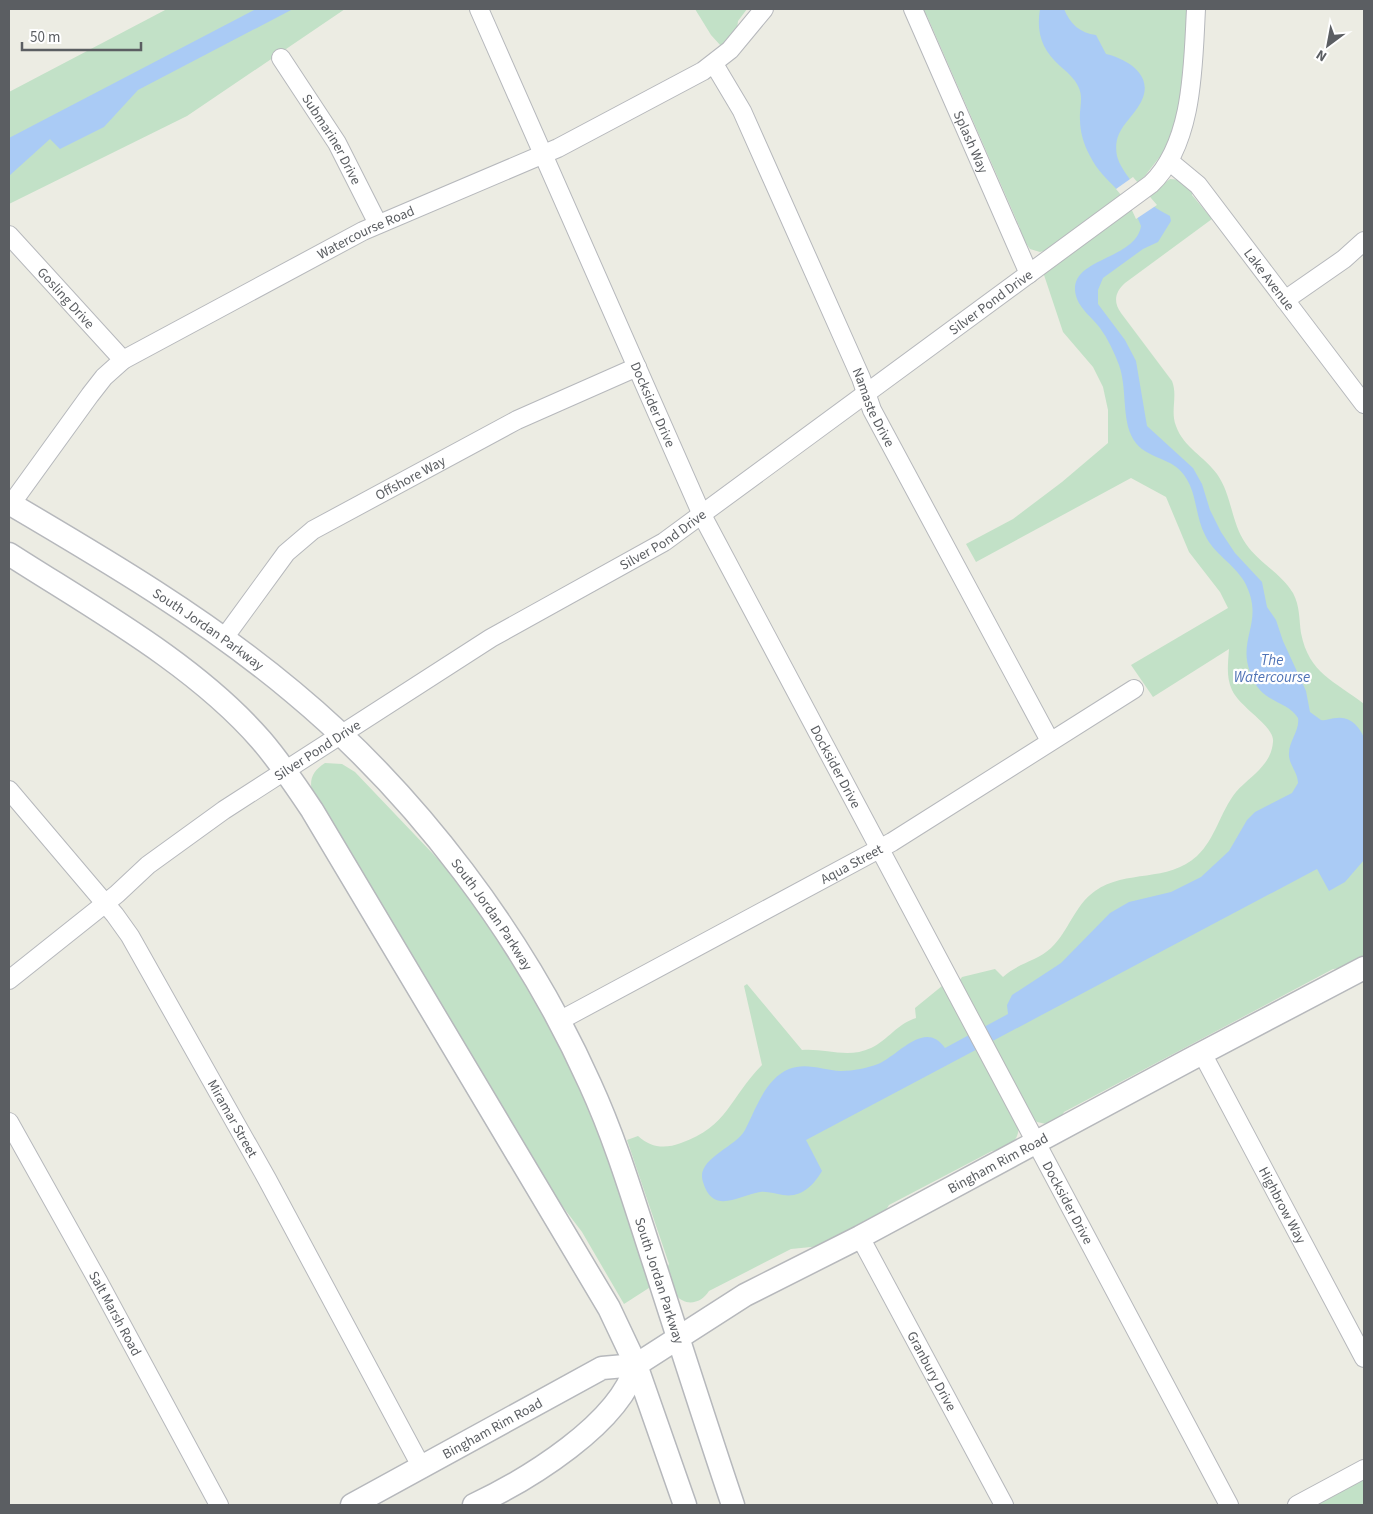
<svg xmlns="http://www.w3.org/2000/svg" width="1373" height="1514" viewBox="0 0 1373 1514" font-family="'Source Sans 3',sans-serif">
<rect width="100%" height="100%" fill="#ecece3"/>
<path fill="#c2e1c7" d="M 167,9 L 345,9 L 187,116 L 9,204 L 9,92 Z
M 695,9 L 747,9 L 738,21 L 737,29 L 721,46 L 711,35 Z
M 920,9 L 1186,9 L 1188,16 L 1179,108 L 1172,132 L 1162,154 L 1144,177 L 1050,249 L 1040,252 L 1030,249 L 1018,232 L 1020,228 L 927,16 Z
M 1170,179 L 1181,180 L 1193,191 L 1192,195 L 1212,219 L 1125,283 C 1115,292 1113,302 1121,313 L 1172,381 C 1178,396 1170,411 1176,426 C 1184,448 1204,456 1217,474 C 1232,495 1231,523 1246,544 C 1259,563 1281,573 1293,593 C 1300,606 1299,619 1301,633 C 1309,674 1335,681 1364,704 L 1364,958 L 1343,968 L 1333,969 L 1064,1112 L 1061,1117 L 1046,1124 L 1037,1122 L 1030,1116 L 959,981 L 962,977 L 995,969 L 1003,977 C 1018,963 1037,961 1051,948 C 1069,931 1074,906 1095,891 C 1126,869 1168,883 1197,856 C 1216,838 1220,812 1236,792 C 1250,776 1271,766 1273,742 C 1275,726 1240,708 1232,690 C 1226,677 1228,664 1229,649 L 1153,697 L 1131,665 L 1228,608 L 1220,592 L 1189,552 L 1166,497 L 1131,478 L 976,562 L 966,544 L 1013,519 L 1062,482 L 1108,443 L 1108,410 L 1103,387 L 1093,367 L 1063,332 L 1043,272 Z
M 325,763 L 342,764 L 355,772 L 455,877 L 478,906 L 549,1022 L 595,1120 L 652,1286 L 624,1304 L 582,1232 L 544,1182 L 312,793 C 309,778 313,771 325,763 Z
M 747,984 L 802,1050 C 825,1048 848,1059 871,1048 C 888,1040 897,1024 916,1018 L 915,1008 L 942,986 L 946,987 L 1018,1124 C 1021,1141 1007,1150 992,1151 L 889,1205 L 884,1213 L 821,1246 L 791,1249 L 709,1291 C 701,1304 685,1307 675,1294 C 670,1288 668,1278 666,1270 L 669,1264 L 627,1140 L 638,1136 C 651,1148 665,1149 681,1143 C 728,1127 730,1097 762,1065 L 744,986 Z
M 1364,1474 L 1364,1505 L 1306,1505 Z"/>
<path fill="#aacbf5" d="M 256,9 L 293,9 L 138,90 L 104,127 L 60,149 L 50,139 L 9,176 L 9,138 Z
M 1040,9 L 1064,9 C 1070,24 1080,33 1096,35 L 1106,54 C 1127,59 1155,75 1141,102 C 1131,121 1112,130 1117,156 C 1121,172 1144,197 1156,208 C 1160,211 1165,213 1170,216 L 1171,221 L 1158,242 L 1143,249 L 1103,278 L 1098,290 L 1098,304 L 1125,340 L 1136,361 L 1147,426 L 1193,468 L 1202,484 L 1210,510 L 1221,532 L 1235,553 L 1262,582 L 1267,607 L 1276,620 L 1283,641 L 1306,691 L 1310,712 L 1321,720 C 1327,721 1331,718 1337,718 C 1350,716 1360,727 1364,738 L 1364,860 L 1345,882 L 1329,891 L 1317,869 L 806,1140 L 822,1171 C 813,1186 801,1198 783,1195 C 775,1194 768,1191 760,1192 C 739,1195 713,1216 703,1182 C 695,1159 735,1148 745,1130 C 756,1109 765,1079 789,1069 C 806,1062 823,1070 841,1071 C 854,1071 867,1068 878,1064 C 899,1055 925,1019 945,1048 L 1008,1014 L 1007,1005 L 1012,995 L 1061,963 L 1110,913 L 1129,902 L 1171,892 L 1201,877 L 1229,851 L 1247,820 L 1255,812 L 1292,793 L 1298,783 C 1298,772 1288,764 1289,753 C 1289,741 1300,730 1298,718 C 1287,700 1260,704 1250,672 C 1237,637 1266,621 1244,581 C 1233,563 1214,554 1205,535 C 1195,516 1197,492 1184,475 C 1170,455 1142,460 1131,435 C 1122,414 1127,388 1119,365 C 1114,352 1108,339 1100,328 C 1090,315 1074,305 1075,287 C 1077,258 1136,258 1141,226 C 1129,192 1104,184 1090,156 C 1084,145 1080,132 1080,120 C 1079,108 1084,97 1078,86 C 1074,78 1067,72 1060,66 C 1042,50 1036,33 1040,9 Z"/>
<path fill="#ecece3" d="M 1133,177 L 1157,205 L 1136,219 L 1130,206 L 1116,189 Z"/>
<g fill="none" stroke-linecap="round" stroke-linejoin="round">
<defs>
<g id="minor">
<path id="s1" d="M 479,9 L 702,515 L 1229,1505"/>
<path id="s2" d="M 913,9 L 1029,274"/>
<path id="s3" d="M 281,58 L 337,143 L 378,224"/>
<path id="s4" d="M 714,64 L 742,111 L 861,378 L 872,410 L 1050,741"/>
<path id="s5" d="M 1169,161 L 1198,185 L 1364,404"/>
<path id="s6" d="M 9,235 L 123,360"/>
<path d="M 1285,300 L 1344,259 L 1364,241"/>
<path id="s7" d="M 9,507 L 90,395 L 104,377 L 123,360 L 363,231 L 558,148 L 703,71 L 730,50 L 764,9"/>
<path id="s8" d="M 224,638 L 286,553 L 313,530 L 517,420 L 637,367"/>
<path id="s9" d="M 9,790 L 115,915 L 130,936 L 267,1179 L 422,1468"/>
<path id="s10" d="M 9,980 L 117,894 L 148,865 L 224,810 L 491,638 L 664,542 L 1151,184 C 1194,143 1193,63 1196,9"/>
<path id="s11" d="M 559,1021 L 892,842 L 1134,689"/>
<path id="s12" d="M 1202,1053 L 1364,1358"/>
<path id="s13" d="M 9,1122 L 98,1281 L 219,1505"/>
<path id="s14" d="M 860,1237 L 1004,1505"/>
<path d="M 1297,1505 L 1364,1469"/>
</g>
<g id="tertiary">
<path id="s15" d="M 9,503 C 106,560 206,619 293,692 C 417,795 524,937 590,1084 C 618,1145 636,1209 657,1272 C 682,1350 707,1428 733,1505"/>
<path d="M 9,554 C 93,608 195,664 261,740 C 280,762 296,786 312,810 L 609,1308 L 636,1365 L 685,1505"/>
<path id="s16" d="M 352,1505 L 602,1368 L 636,1365 L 745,1295 L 860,1237 L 1189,1060 L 1364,968"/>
<path d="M 474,1505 C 527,1480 620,1424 636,1365"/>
</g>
</defs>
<use href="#minor" stroke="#b6b8bc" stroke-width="20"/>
<use href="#tertiary" stroke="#b6b8bc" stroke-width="25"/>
<use href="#minor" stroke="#fff" stroke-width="18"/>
<use href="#tertiary" stroke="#fff" stroke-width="22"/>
</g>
<g text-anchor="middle" stroke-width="4.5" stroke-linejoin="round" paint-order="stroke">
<g font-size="14" fill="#5b5e62" stroke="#fff">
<text dy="5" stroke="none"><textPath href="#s3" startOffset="96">Submariner Drive</textPath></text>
<text dy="5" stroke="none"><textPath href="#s2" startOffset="145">Splash Way</textPath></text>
<text dy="5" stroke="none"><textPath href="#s7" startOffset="461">Watercourse Road</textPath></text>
<text dy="5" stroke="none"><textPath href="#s5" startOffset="156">Lake Avenue</textPath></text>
<text dy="5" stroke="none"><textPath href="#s6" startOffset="85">Gosling Drive</textPath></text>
<text dy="5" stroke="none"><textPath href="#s10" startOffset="1195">Silver Pond Drive</textPath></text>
<text dy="5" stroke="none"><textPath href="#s1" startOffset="432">Docksider Drive</textPath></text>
<text dy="5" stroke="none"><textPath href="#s4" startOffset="379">Namaste Drive</textPath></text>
<text dy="5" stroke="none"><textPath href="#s8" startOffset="251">Offshore Way</textPath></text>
<text dy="5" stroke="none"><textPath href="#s10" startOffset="790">Silver Pond Drive</textPath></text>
<text dy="5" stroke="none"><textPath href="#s15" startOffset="236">South Jordan Parkway</textPath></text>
<text dy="5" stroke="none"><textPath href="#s10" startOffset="385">Silver Pond Drive</textPath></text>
<text dy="5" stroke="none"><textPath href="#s1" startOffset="838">Docksider Drive</textPath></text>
<text dy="5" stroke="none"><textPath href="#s11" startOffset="332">Aqua Street</textPath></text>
<text dy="5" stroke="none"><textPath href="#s15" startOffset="641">South Jordan Parkway</textPath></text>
<text dy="5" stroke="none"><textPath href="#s9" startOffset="399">Miramar Street</textPath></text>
<text dy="5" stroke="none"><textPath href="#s16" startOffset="734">Bingham Rim Road</textPath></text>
<text dy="5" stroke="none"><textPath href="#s1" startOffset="1332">Docksider Drive</textPath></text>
<text dy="5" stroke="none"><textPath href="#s12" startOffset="172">Highbrow Way</textPath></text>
<text dy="5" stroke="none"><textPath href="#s15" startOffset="1046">South Jordan Parkway</textPath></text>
<text dy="5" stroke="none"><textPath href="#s13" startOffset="219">Salt Marsh Road</textPath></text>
<text dy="5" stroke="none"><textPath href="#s14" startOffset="152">Granbury Drive</textPath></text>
<text dy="5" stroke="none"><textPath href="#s16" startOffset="160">Bingham Rim Road</textPath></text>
</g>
<g font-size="15" font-style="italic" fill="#5074b6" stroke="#fff">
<text x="1272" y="665">The<tspan x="1272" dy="17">Watercourse</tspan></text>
</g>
</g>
<rect width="1373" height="1514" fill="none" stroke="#5b5e62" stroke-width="20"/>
<g transform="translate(1328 45) rotate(212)" stroke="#ffffff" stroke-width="4" paint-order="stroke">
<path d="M0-4L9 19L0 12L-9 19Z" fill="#5b5e62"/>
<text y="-8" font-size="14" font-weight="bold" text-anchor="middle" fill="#5b5e62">N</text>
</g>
<path d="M22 42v8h119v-8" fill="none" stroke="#5b5e62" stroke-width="2.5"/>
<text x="30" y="42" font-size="15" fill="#5b5e62" stroke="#ffffff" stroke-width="4" paint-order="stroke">50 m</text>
</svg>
